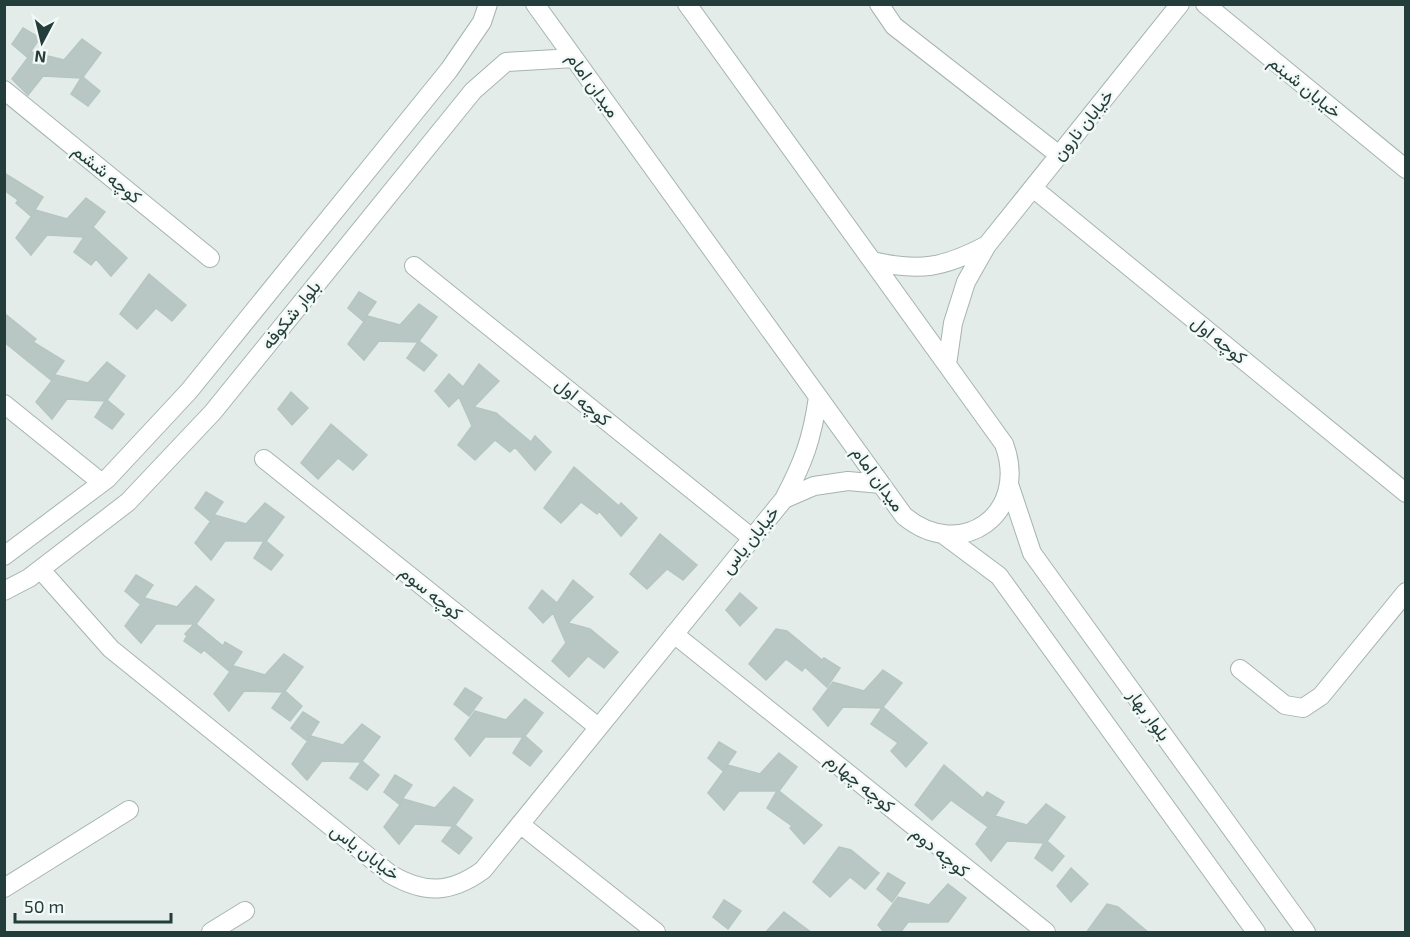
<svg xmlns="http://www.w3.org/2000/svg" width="1410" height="937" viewBox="0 0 1410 937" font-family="'Exo 2',Vazirmatn,sans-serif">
<rect width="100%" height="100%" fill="#e3ece9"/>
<path fill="#b8c7c3" stroke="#b5c6c1" stroke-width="1.5" d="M 23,28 L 40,38 L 27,57 L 12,44 Z
M 82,39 L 101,53 L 83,77 L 100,91 L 88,106 L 71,94 L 81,78 L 43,76 L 28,95 L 12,79 L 32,52 L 64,60 Z
M 4,173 L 43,197 L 31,216 L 16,203 L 18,200 L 4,190 Z
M 86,198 L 105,212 L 93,227 L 127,258 L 111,276 L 96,259 L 91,265 L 74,252 L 84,237 L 47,235 L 31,255 L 16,238 L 36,210 L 67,219 Z
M 149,274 L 186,305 L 172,321 L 156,308 L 137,329 L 120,314 Z
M 359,292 L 376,302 L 363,321 L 348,308 Z
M 419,304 L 437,317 L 419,341 L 437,355 L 424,371 L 407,358 L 418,342 L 379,341 L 364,360 L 348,344 L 368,316 L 400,325 Z
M 4,313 L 36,339 L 33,342 L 64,361 L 51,380 L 4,342 Z
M 107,362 L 125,376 L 107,400 L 124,414 L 112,429 L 95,417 L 105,401 L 67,399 L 52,419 L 36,402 L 56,375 L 88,383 Z
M 479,364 L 499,381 L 474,407 L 496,413 L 531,442 L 535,436 L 551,452 L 535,470 L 515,447 L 510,452 L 495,440 L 475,460 L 458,445 L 472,426 L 459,397 L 449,407 L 435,391 L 449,374 L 463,387 Z
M 291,392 L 308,408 L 292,425 L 278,409 Z
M 331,424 L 367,455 L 353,470 L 338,458 L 318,479 L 301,463 Z
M 574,467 L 619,506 L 621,503 L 637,518 L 621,536 L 599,511 L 597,514 L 581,502 L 561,523 L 544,508 Z
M 206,492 L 223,502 L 210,521 L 195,508 Z
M 265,503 L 284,517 L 266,541 L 283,555 L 271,570 L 254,558 L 264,541 L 225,541 L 211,560 L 195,543 L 215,515 L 246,524 Z
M 660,534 L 697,565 L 683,580 L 667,569 L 647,589 L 630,574 Z
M 136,575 L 153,585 L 140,604 L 125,591 Z
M 573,580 L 593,597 L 568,623 L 590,629 L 618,652 L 604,668 L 588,656 L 569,677 L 552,661 L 566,643 L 553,613 L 543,623 L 529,608 L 542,590 L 557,603 Z
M 196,586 L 214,600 L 196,624 L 223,646 L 225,642 L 242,652 L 229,671 L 204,650 L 201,653 L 184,641 L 187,636 L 185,634 L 194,624 L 156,624 L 141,643 L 125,626 L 145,598 L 177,607 Z
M 740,593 L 757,608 L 740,626 L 726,610 Z
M 776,629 L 787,631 L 822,660 L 824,658 L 840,668 L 827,687 L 805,667 L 802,671 L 786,659 L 766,680 L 749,664 Z
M 284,654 L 303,667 L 285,691 L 302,706 L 290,721 L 272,708 L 283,692 L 244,691 L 229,711 L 214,694 L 234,666 L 265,675 Z
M 883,670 L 902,683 L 883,707 L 927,743 L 906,767 L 891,751 L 898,743 L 871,724 L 882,708 L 843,707 L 828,726 L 813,709 L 833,682 L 864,691 Z
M 465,688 L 482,698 L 469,716 L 454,704 Z
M 525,699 L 543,713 L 525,736 L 542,751 L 530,766 L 513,753 L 523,737 L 485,737 L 470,756 L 455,739 L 475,711 L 506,720 Z
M 303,712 L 319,722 L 307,741 L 291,728 Z
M 362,724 L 380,737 L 362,761 L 379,775 L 367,790 L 350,778 L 361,762 L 322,761 L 307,780 L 292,764 L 311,736 L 343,745 Z
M 719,742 L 736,752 L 723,771 L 708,758 Z
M 779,753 L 797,767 L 779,791 L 822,825 L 804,844 L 790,828 L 792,826 L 767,808 L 777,791 L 739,791 L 724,810 L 708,793 L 728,765 L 760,774 Z
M 944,765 L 983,798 L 987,792 L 1004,802 L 995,816 L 1027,825 L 1046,804 L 1065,817 L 1047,841 L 1064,856 L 1052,871 L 1035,858 L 1044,843 L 1007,841 L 991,861 L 976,844 L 988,827 L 951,800 L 932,820 L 915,805 Z
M 395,775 L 412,785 L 399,804 L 384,792 Z
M 454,787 L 473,800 L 455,825 L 472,838 L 459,854 L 442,841 L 453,826 L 415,824 L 399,844 L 384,827 L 404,799 L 435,808 Z
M 839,847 L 851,850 L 879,873 L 865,889 L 850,877 L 830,897 L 813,882 Z
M 1071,868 L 1088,884 L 1071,902 L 1057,886 Z
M 888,873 L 905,883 L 892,902 L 877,889 Z
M 948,884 L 966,898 L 948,922 L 908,922 L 900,933 L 885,933 L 878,925 L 898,897 L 929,905 Z
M 724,900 L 741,911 L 728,929 L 713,917 Z
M 1107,904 L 1118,907 L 1149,933 L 1086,933 Z
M 784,912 L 812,933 L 765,933 Z"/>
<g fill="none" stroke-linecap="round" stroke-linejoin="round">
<defs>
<path id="minor" d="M 535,4 L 904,516 C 961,563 1030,514 1004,444 L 687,4
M 879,4 L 894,26 L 1059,155
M 1205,4 L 1406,169
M 4,90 L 210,258
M 1033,188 L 1406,493
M 872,261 C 920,272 943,268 987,245
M 414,266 L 752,538
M 947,365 L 953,323 L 966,282 L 987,245 L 1180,4
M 4,404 L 102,483
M 264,459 L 598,727
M 1010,487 L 1032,553 L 1306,932
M 784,499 L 814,486 L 848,481 L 881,484
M 944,535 L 999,576 L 1256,932
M 4,556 L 107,479 L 189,391 L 449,70 L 482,22 L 488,4
M 41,570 L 111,649 L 390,874 C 424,894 450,894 483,870 L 784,499 C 804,461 812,439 818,397
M 4,591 L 29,578 L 128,502 L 213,412 L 473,91 L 506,62 L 574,58
M 674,634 L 1046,932
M 1240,669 L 1285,705 L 1303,708 L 1321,696 L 1406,592
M 520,824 L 656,932
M 4,888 L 129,810
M 211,932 L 245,911"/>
</defs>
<use href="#minor" stroke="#a6b4b1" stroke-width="20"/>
<use href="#minor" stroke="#fff" stroke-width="18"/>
</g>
<g text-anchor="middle" stroke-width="5" stroke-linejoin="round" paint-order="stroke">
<g font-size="18" fill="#233e3a" stroke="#f3f9f7">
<text transform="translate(593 85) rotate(54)" y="6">میدان امام</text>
<text transform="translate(1305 87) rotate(39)" y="6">خیابان شبنم</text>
<text transform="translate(1083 125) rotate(-51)" y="6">خیابان نارون</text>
<text transform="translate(107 174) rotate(39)" y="6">کوچه ششم</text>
<text transform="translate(291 315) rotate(-51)" y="6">بلوار شکوفه</text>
<text transform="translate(1219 340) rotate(39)" y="6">کوچه اول</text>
<text transform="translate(583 402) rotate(39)" y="6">کوچه اول</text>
<text transform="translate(878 479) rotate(54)" y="6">میدان امام</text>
<text transform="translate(750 540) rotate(-51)" y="6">خیابان یاس</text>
<text transform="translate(431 593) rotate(39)" y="6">کوچه سوم</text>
<text transform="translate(1149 715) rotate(54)" y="6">بلوار بهار</text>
<text transform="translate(860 783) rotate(39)" y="6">کوچه چهارم</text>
<text transform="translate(365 852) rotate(37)" y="6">خیابان یاس</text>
<text transform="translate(940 852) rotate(39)" y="6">کوچه دوم</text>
</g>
</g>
<rect width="1410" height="937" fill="none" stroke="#233e3a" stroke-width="12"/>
<g transform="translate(42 42) rotate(187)" stroke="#f3f9f7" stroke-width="4.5" paint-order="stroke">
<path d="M0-4.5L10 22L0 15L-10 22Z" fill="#233e3a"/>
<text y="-9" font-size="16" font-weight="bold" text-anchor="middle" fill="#233e3a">N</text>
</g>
<path d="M15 913v9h156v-9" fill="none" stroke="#233e3a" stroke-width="3"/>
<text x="24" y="913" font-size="18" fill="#233e3a" stroke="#f3f9f7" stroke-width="4.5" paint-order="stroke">50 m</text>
</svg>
